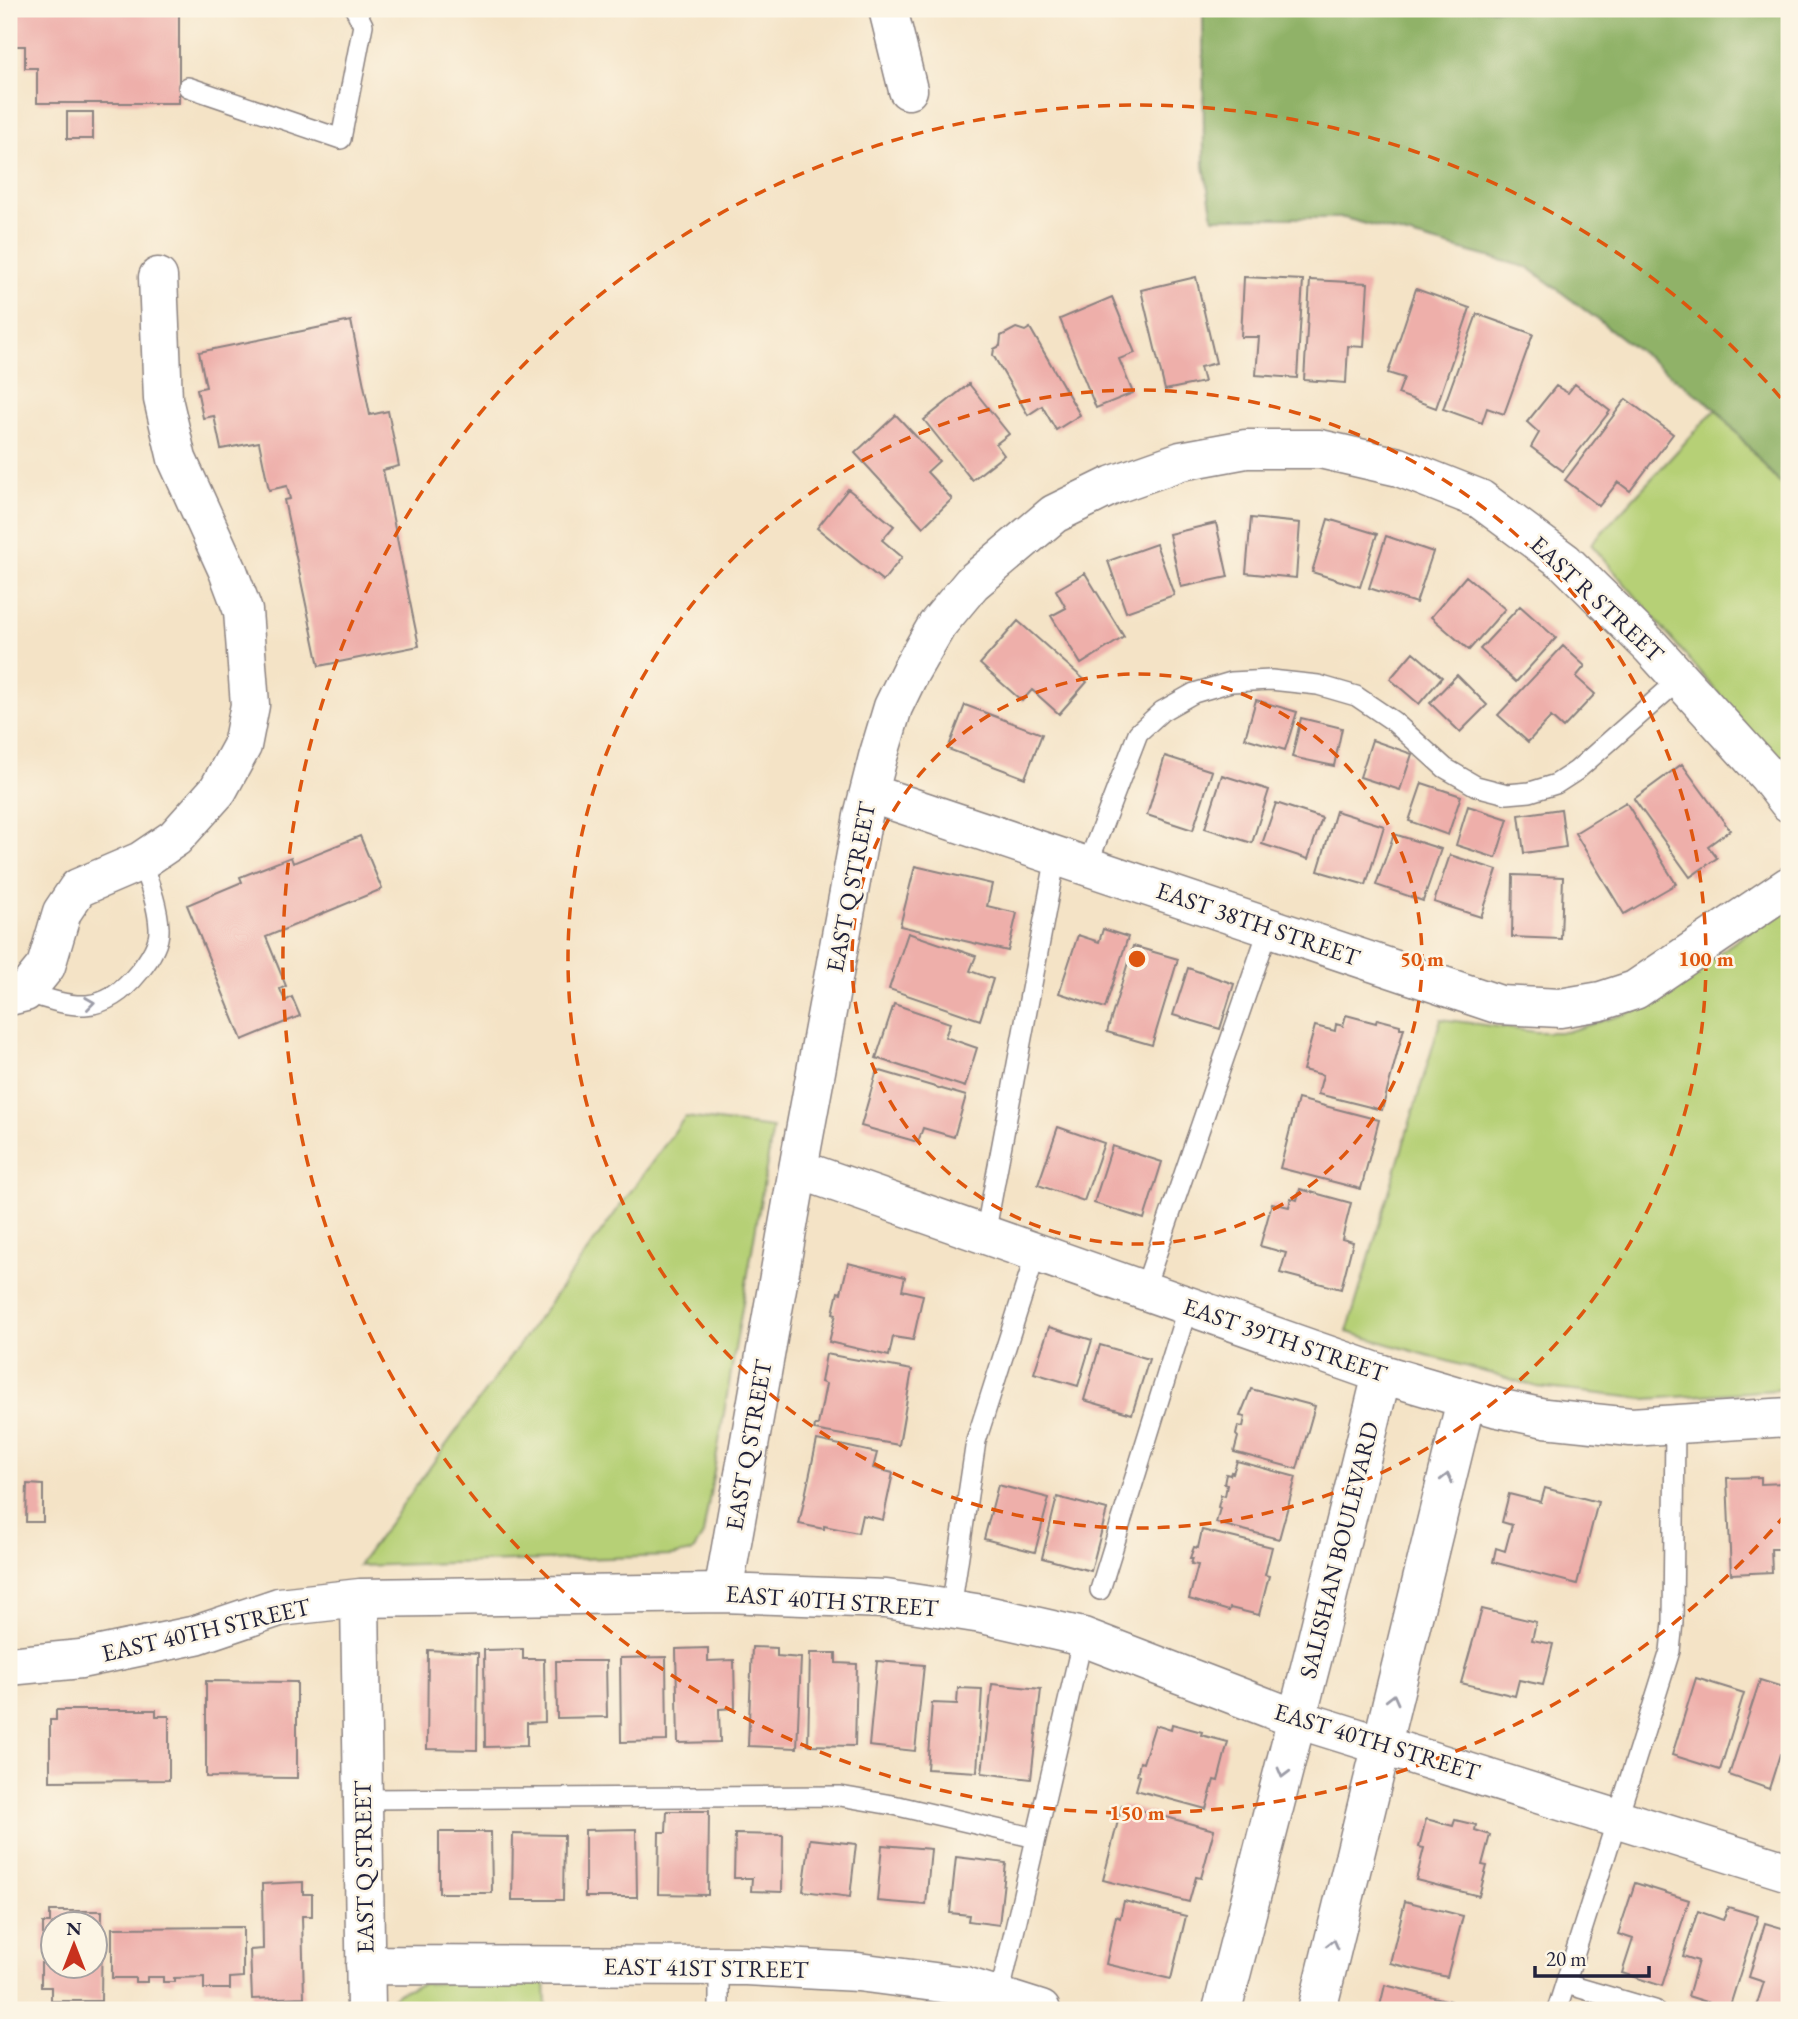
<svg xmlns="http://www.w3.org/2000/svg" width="1798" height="2019" viewBox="0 0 1798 2019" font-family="'EB Garamond',serif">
<rect width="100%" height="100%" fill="#fcf5e5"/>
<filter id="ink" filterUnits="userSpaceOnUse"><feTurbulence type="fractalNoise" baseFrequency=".0143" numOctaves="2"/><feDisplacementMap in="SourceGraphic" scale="14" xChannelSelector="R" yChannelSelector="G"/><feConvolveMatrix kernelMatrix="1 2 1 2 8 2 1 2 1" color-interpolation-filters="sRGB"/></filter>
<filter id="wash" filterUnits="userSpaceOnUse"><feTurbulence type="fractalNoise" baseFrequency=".00686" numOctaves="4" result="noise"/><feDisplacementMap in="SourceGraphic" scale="28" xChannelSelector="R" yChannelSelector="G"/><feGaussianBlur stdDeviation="1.57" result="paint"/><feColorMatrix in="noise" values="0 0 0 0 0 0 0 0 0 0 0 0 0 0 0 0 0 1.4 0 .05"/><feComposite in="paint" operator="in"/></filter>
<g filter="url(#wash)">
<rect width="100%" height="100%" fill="#f4e3c6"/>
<path fill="#b6d076" stroke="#6c7958" stroke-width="2" d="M 1716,409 L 1789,494 L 1789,777 L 1591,544 Z
M 1779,910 L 1789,910 L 1789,1389 L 1646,1399 L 1537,1387 L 1347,1332 L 1441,1019 L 1536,1032 L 1566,1032 L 1641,1009 Z
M 685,1117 L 773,1128 L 703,1535 L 692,1552 L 672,1556 L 358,1566 Z
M 545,1978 L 546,2010 L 387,2010 C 391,1992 406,1989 422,1984 Z"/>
<path fill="#90b267" stroke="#596a51" stroke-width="2" d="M 1203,9 L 1789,9 L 1789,494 L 1716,409 L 1529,268 L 1344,218 L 1213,218 L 1204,166 Z"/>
<g id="blocks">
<path fill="#eeafaa" d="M 14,9 L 179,9 L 179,103 L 37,103 L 37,68 L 25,68 L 25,46 L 14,46 Z
M 67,112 L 93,112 L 93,139 L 67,139 Z
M 1196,277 L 1216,363 L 1200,367 L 1204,382 L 1165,390 L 1141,290 Z
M 1244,277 L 1303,280 L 1297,378 L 1256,375 L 1259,337 L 1241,337 Z
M 1310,280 L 1368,283 L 1364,347 L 1348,346 L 1346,383 L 1304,380 Z
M 1416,289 L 1470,308 L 1436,408 L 1398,394 L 1404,378 L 1388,373 Z
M 1112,297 L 1135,353 L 1119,359 L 1133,393 L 1096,408 L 1060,319 Z
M 1477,314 L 1533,334 L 1504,414 L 1487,408 L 1482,423 L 1443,409 Z
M 351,321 L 370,415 L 388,411 L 399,466 L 383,470 L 419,646 L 319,666 L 284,500 L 290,499 L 287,486 L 269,490 L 259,442 L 221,449 L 214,416 L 203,418 L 197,389 L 206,387 L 199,352 Z
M 1016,328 L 1025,331 L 1030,328 L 1080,415 L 1056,430 L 1042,406 L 1028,415 L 993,355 L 994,349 L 1000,346 L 1001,336 Z
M 969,384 L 1009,434 L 996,444 L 1004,455 L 972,480 L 924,420 Z
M 1575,384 L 1610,411 L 1563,471 L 1531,447 L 1539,433 L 1527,422 L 1556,386 L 1568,393 Z
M 1626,399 L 1673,434 L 1630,491 L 1618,482 L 1599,506 L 1565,480 Z
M 896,415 L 939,461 L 927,472 L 952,499 L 923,527 L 855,453 Z
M 848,489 L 894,526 L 882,540 L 902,557 L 883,581 L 817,528 Z
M 1251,518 L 1300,523 L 1296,578 L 1246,573 Z
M 1328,519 L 1377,534 L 1360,587 L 1312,572 Z
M 1216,523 L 1228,577 L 1181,587 L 1169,534 Z
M 1386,536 L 1433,552 L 1416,603 L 1369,588 Z
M 1156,544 L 1174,595 L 1126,612 L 1108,561 Z
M 1085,573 L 1124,637 L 1081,664 L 1051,616 L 1066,608 L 1056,590 Z
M 1466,576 L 1505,609 L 1469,650 L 1431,617 Z
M 1520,606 L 1556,638 L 1516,682 L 1480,649 Z
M 1018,621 L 1087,682 L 1059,714 L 1032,690 L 1022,701 L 980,664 Z
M 1563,646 L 1585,666 L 1576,677 L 1595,694 L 1563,728 L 1551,717 L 1528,742 L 1498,715 Z
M 1413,652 L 1442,677 L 1419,704 L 1390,679 Z
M 1457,675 L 1487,705 L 1460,732 L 1430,703 Z
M 1256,700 L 1297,712 L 1285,750 L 1245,738 Z
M 965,705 L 1042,734 L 1025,778 L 948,749 Z
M 1301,718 L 1342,728 L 1334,766 L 1292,757 Z
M 1372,740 L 1412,754 L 1400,790 L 1360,777 Z
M 1165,756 L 1212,771 L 1193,830 L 1147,815 Z
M 1682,764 L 1730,830 L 1708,846 L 1717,858 L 1690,877 L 1634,799 Z
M 1222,775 L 1269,790 L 1252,843 L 1205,828 Z
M 1422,783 L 1461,796 L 1448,835 L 1409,821 Z
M 1626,802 L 1676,884 L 1624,914 L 1575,833 Z
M 1276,803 L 1322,818 L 1308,859 L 1262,844 Z
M 1468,806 L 1508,819 L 1496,858 L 1456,845 Z
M 1561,809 L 1566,847 L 1524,853 L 1519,815 Z
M 1336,811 L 1384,826 L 1366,885 L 1318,871 Z
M 1394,834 L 1441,849 L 1423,901 L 1376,885 Z
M 360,836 L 382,889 L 266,937 L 286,986 L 280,989 L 285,1001 L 292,997 L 300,1016 L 242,1040 L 187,905 L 242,882 L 240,877 L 291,857 L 293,863 Z
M 1450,855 L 1497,870 L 1481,917 L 1434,902 Z
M 915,866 L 992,884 L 987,906 L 1017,913 L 1008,951 L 900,926 Z
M 1513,875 L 1563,877 L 1561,939 L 1512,937 Z
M 1103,929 L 1128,937 L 1105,1008 L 1059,993 L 1078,935 L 1099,942 Z
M 908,933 L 976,956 L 970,971 L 993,979 L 980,1020 L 889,989 Z
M 1133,946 L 1178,959 L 1152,1045 L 1107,1032 Z
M 1188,968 L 1234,984 L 1220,1029 L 1173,1015 Z
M 894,1004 L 950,1023 L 945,1037 L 977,1048 L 965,1087 L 876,1058 Z
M 1346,1015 L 1376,1023 L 1377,1019 L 1400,1025 L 1400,1028 L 1404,1028 L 1382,1110 L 1318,1094 L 1323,1075 L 1303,1070 L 1315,1026 L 1335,1031 L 1336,1024 L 1343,1026 Z
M 877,1070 L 966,1096 L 954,1137 L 923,1128 L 918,1142 L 861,1126 Z
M 1298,1099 L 1379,1120 L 1361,1189 L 1280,1168 Z
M 1058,1127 L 1104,1143 L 1084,1201 L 1038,1185 Z
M 1112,1146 L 1162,1162 L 1144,1219 L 1094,1203 Z
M 1300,1189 L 1351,1203 L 1342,1239 L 1353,1242 L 1341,1289 L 1280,1273 L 1286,1253 L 1260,1246 L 1272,1203 L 1289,1207 L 1291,1198 L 1297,1200 Z
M 848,1263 L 905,1277 L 902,1290 L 923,1295 L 913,1340 L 893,1337 L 889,1356 L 829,1342 L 836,1314 L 833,1313 L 838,1292 L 841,1293 Z
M 1049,1327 L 1092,1340 L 1078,1386 L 1034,1373 Z
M 1100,1345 L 1149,1359 L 1132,1414 L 1084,1400 Z
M 826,1354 L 912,1370 L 899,1445 L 814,1430 L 815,1425 L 818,1425 L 826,1384 L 821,1382 Z
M 1251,1389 L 1315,1406 L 1297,1469 L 1234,1452 L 1238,1437 L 1236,1435 L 1238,1426 L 1243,1427 L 1245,1417 L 1240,1416 Z
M 817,1440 L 877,1453 L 873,1468 L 893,1473 L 883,1520 L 862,1515 L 858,1533 L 824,1526 L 824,1529 L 799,1524 Z
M 1237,1461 L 1296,1477 L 1279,1539 L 1216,1523 L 1220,1508 L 1218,1507 L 1221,1495 L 1225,1496 L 1227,1485 L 1224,1484 L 1226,1474 L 1230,1475 L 1231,1472 L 1233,1473 Z
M 1761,1477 L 1761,1484 L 1785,1483 L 1788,1549 L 1771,1549 L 1772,1572 L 1731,1574 L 1727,1478 Z
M 27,1484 L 43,1485 L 43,1522 L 26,1522 Z
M 998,1485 L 1049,1498 L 1035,1552 L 984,1539 Z
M 1545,1488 L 1598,1502 L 1577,1584 L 1493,1562 L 1496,1548 L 1505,1551 L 1512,1525 L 1502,1522 L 1509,1494 L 1541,1502 Z
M 1057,1497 L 1107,1510 L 1091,1571 L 1042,1558 Z
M 1202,1530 L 1272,1547 L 1265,1575 L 1269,1576 L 1259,1615 L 1230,1608 L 1229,1611 L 1189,1599 L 1198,1565 L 1191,1564 L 1193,1558 L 1190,1558 L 1194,1547 L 1198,1548 Z
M 1482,1609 L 1536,1622 L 1532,1640 L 1553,1644 L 1543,1685 L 1519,1680 L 1515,1696 L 1461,1683 Z
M 752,1647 L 777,1648 L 777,1656 L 801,1658 L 797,1748 L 748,1746 Z
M 708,1648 L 708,1661 L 734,1660 L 735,1708 L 719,1709 L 720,1742 L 678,1743 L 676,1649 Z
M 523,1649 L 523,1659 L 544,1659 L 545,1722 L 527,1723 L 527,1746 L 485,1747 L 484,1650 Z
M 428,1650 L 478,1653 L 477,1750 L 427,1749 Z
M 810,1653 L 836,1653 L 836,1663 L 857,1664 L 855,1746 L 808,1745 Z
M 666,1657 L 667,1741 L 621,1742 L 620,1658 Z
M 556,1661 L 606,1661 L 607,1717 L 557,1718 Z
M 877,1661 L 924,1665 L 915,1751 L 869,1746 Z
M 1696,1678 L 1744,1693 L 1720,1770 L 1672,1755 Z
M 1760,1680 L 1789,1689 L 1789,1757 L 1780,1754 L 1769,1789 L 1729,1775 Z
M 206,1681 L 297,1682 L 297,1778 L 206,1777 Z
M 992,1684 L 1041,1689 L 1031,1779 L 982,1773 Z
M 958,1688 L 982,1689 L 977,1772 L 927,1769 L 932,1703 L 957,1704 Z
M 56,1710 L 156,1710 L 156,1716 L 169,1716 L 169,1780 L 50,1781 L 50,1720 L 56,1720 Z
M 1172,1724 L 1202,1732 L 1201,1735 L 1228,1742 L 1218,1781 L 1214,1780 L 1206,1809 L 1136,1790 L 1140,1776 L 1137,1775 L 1140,1762 L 1143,1763 L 1155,1725 L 1171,1730 Z
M 1122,1805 L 1214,1830 L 1201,1878 L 1196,1877 L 1189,1902 L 1103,1880 Z
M 667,1811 L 709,1811 L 708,1895 L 658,1894 L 659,1832 L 666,1832 Z
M 1426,1819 L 1453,1826 L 1455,1820 L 1476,1825 L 1475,1830 L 1490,1835 L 1482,1865 L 1487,1866 L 1479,1896 L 1416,1880 L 1424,1848 L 1419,1847 Z
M 636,1829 L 637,1897 L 585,1897 L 585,1830 Z
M 439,1832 L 491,1832 L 492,1893 L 439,1893 Z
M 513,1834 L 564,1835 L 563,1900 L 512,1900 Z
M 735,1834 L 783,1835 L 782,1892 L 751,1891 L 752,1878 L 734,1878 Z
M 810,1839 L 856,1844 L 850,1897 L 803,1891 Z
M 882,1845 L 931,1849 L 926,1905 L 877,1901 Z
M 956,1857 L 1006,1863 L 999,1925 L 968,1921 L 969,1915 L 950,1913 Z
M 303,1882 L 303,1894 L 312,1894 L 312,1916 L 302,1916 L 304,1997 L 252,1999 L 250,1950 L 263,1949 L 262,1884 Z
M 1635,1883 L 1689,1900 L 1662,1986 L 1622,1973 L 1633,1939 L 1618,1934 Z
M 1124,1901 L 1186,1916 L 1171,1979 L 1106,1964 L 1116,1916 L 1120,1918 Z
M 1405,1901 L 1463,1916 L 1447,1977 L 1390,1963 Z
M 1728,1907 L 1758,1916 L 1729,2009 L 1688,1996 L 1698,1961 L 1683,1956 L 1698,1911 L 1723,1920 Z
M 50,1911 L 102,1911 L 101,2001 L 51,2001 L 51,1987 L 41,1987 L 41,1963 L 52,1963 L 52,1966 L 94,1966 L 94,1924 L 52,1924 L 52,1951 L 43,1951 L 43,1923 L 50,1923 Z
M 1765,1923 L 1789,1930 L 1789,2010 L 1755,2010 L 1764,1982 L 1749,1977 Z
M 243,1927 L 243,1977 L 230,1978 L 230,1989 L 204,1989 L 204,1977 L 174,1978 L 174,1982 L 163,1982 L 163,1977 L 147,1977 L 147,1982 L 135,1982 L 135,1978 L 112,1978 L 112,1928 Z
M 1385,1985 L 1450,2001 L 1447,2010 L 1379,2010 Z"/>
</g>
</g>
<g filter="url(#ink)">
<use href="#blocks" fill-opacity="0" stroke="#8b8280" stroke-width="2"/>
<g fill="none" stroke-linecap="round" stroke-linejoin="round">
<defs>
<path id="lane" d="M 188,87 L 341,139 L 363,25 L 355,9
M 1087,866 L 1138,733 L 1162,711 L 1194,693 L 1231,682 L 1271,680 L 1318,685 L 1356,696 L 1393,721 L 1445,768 L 1476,786 L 1507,794 L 1530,792 L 1556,784 L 1576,771 L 1681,678
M 25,992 C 74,1008 103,1017 139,972 C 148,961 160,943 159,928 C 158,905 149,883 141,861
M 985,1235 L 1056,856
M 1144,1290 L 1269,928
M 1100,1590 L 1188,1306
M 951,1609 L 976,1441 L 1036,1253
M 363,1799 L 840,1796 L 898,1806 L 1036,1838
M 719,1966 L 719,2010
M 1566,1984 L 1655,2010
M 999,1997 L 1083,1637
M 1557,2010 L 1670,1651 L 1673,1622 L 1675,1426"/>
<path id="street" d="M 888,9 L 908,90
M 869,793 L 1500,1005 L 1560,1008 L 1601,1001 L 1635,990 L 1789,886
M 9,996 L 25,992 L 46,966 L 62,912 L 78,888 L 141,861 L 175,838 L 218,790 L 242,746 L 250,705 L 243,611 L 228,571 L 177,459 L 163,399 L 158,277
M 798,1169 L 1382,1374 L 1498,1408 L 1545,1418 L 1631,1427 L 1789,1417
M 723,1593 L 798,1169 L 863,816 L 878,757 L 893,707 L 910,672 L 937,625 L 972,583 L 1054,514 L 1113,485 L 1181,461 L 1246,449 L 1320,449 L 1399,467 L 1480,499 L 1565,562 L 1651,647 L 1768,776 L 1789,803
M 360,1598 L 366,2010
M 9,1666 L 81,1659 L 196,1635 L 279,1607 L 360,1598 L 723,1593 L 886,1599 L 982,1614 L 1083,1637 L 1297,1719 L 1789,1872
M 365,1965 L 747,1966 L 858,1972 L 965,1986 L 1041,2010
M 1222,2010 L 1312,1660 L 1382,1374
M 1317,2010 L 1466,1400"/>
</defs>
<use href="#lane" stroke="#8b8280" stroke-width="22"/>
<use href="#street" stroke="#8b8280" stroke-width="41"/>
<use href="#lane" stroke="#fff" stroke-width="19"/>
<use href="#street" stroke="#fff" stroke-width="38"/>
</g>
<defs><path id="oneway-chevron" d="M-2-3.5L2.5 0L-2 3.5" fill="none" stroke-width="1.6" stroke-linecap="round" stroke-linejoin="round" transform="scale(1.75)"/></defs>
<g stroke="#9c9ca7">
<use href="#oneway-chevron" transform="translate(90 1003) rotate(-8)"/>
<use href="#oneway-chevron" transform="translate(1447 1478) rotate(-76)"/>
<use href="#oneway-chevron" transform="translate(1393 1699) rotate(-76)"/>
<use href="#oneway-chevron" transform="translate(1283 1773) rotate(105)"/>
<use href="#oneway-chevron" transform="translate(1333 1944) rotate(-76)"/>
</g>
</g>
<g fill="none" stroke="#de560e" stroke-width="3.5" stroke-dasharray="12 9">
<circle cx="1137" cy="959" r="285"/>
<circle cx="1137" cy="959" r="569"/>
<path d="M1786 1514A854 854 0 1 1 1786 404"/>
</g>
<g text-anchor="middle" stroke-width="5" stroke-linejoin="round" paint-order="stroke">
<g font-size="24" fill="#22223b" stroke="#fcf5e5">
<text transform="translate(1597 599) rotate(43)" y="8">EAST R STREET</text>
<text transform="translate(851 887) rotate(-79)" y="8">EAST Q STREET</text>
<text transform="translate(1258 924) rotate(19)" y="8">EAST 38TH STREET</text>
<text transform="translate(1285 1340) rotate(19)" y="8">EAST 39TH STREET</text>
<text transform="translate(749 1445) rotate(-80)" y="8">EAST Q STREET</text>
<text transform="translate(1339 1550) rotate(-76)" y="8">SALISHAN BOULEVARD</text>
<text transform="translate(832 1601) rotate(4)" y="8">EAST 40TH STREET</text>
<text transform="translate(206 1630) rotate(-13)" y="8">EAST 40TH STREET</text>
<text transform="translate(1377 1742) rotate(17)" y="8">EAST 40TH STREET</text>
<text transform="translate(364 1867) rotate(-91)" y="8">EAST Q STREET</text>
<text transform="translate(706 1968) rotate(1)" y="8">EAST 41ST STREET</text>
</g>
</g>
<circle cx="1137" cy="959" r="10" fill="#de560e" stroke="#fcf5e5" stroke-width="3.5"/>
<g font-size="21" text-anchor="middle" font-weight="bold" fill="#de560e" stroke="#fcf5e5" stroke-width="5" stroke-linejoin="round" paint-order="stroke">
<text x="1422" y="966">50 m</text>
<text x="1706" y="966">100 m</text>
<text x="1137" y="1820">150 m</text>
</g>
<rect width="1798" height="2019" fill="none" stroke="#fcf5e5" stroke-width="35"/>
<g transform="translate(74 1945)"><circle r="33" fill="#fcf5e5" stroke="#a5a1a1" stroke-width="2"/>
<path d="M0-5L12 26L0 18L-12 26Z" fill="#c8321e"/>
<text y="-10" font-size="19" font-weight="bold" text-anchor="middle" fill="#22223b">N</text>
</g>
<path d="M1535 1966v10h114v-10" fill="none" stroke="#22223b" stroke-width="3.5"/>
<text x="1546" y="1966" font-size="21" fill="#22223b" stroke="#fcf5e5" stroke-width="5" paint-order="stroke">20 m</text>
</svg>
